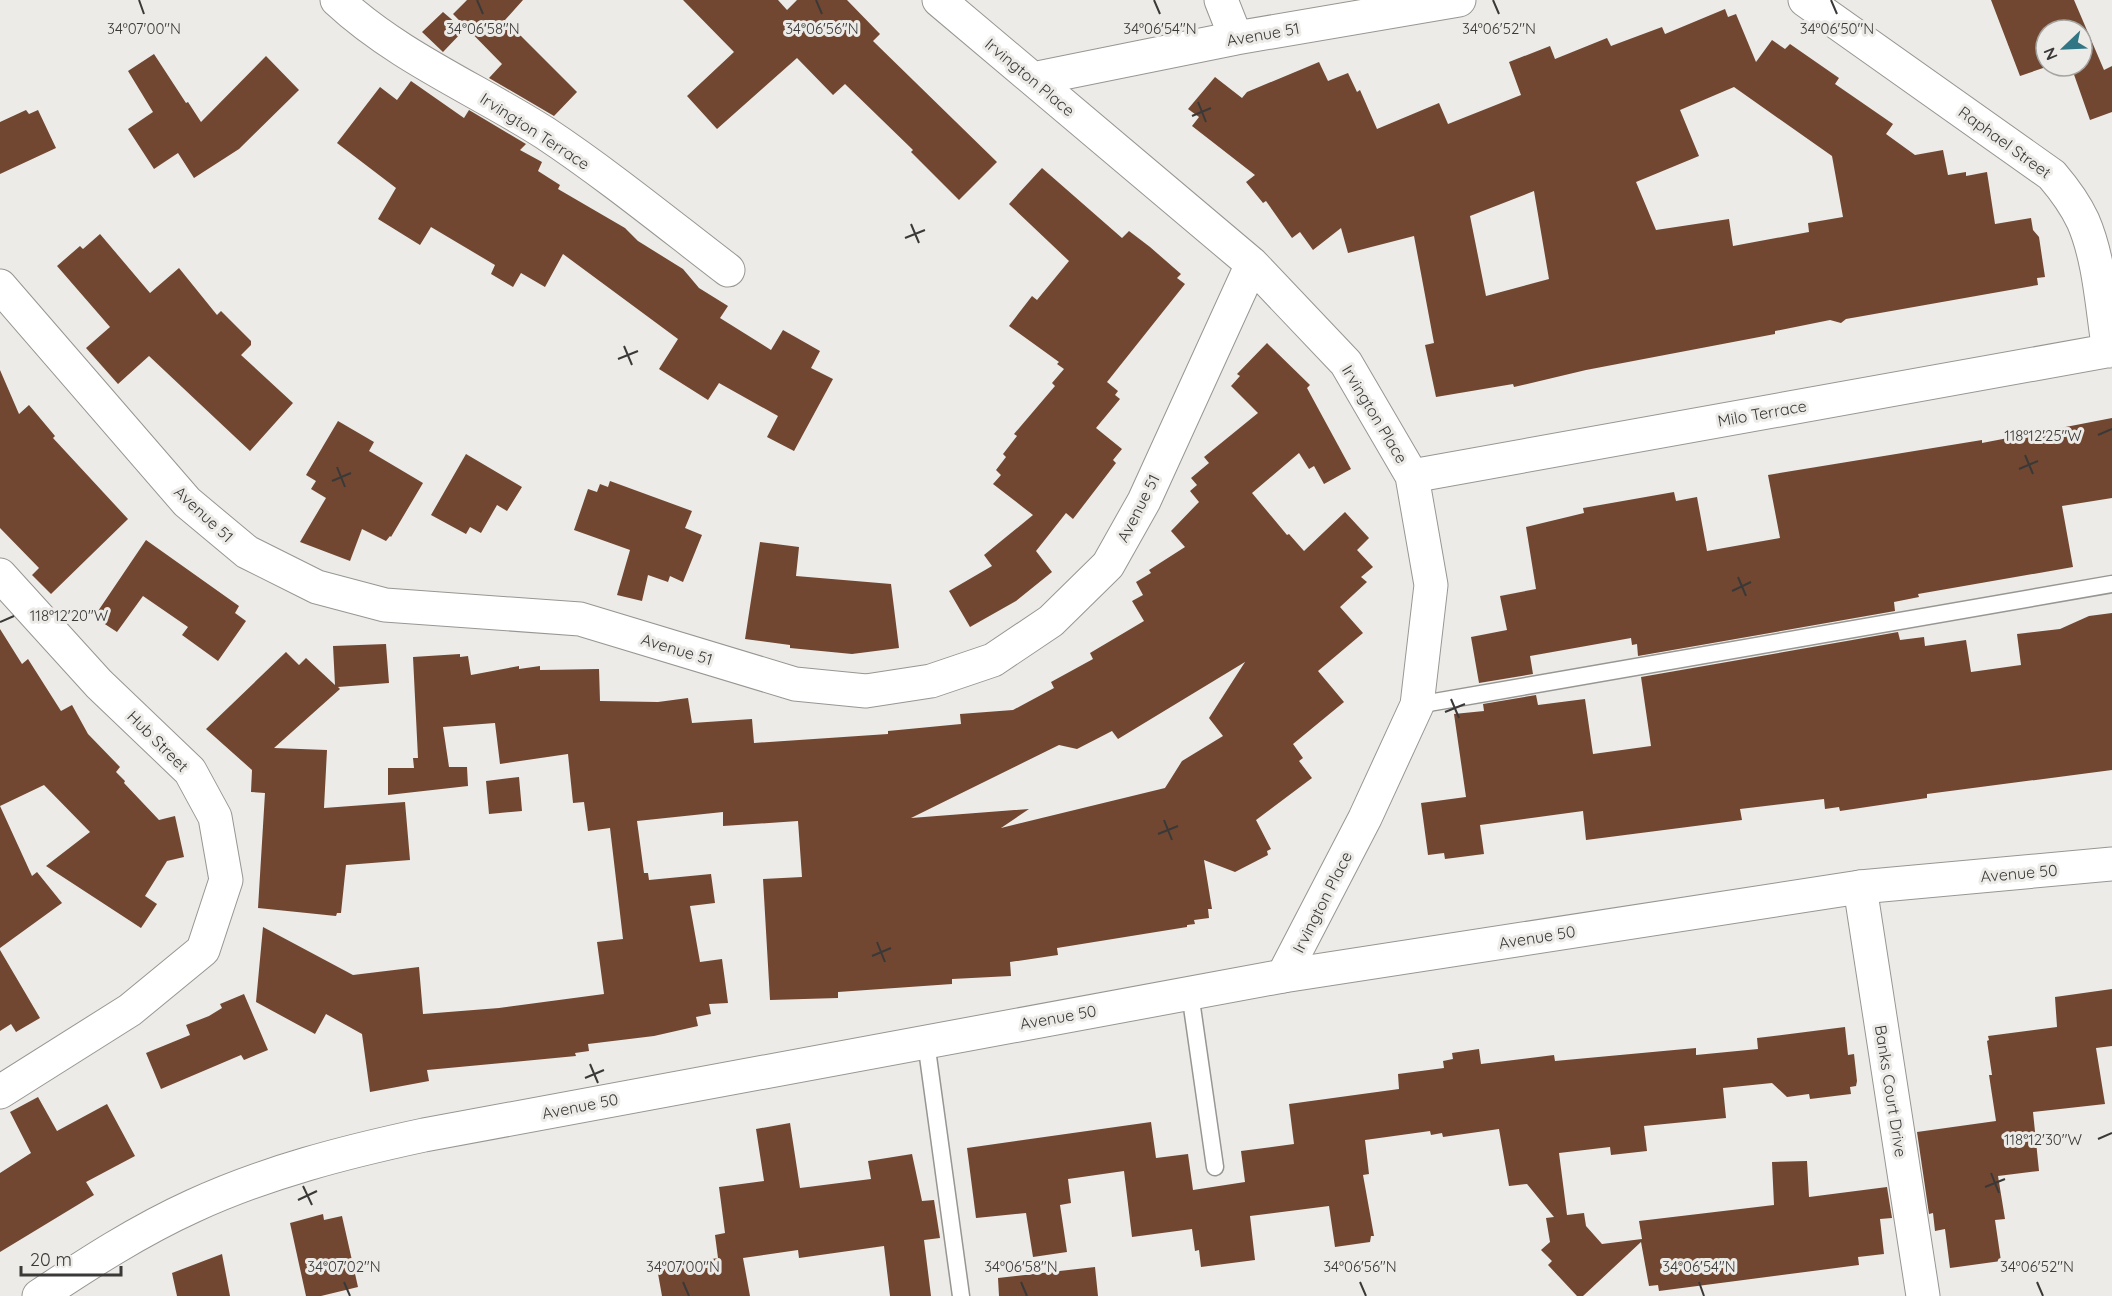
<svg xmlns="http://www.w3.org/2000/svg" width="2112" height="1296" viewBox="0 0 2112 1296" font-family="Quicksand,sans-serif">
<rect width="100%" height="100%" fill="#ecebe7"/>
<path fill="#714732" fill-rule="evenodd" d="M 467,0 L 523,0 L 505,20 L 577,92 L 554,116 L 489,78 L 502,64 L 453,14 Z
M 683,0 L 778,0 L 787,10 L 797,0 L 847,0 L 880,34 L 873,41 L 997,162 L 959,200 L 911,152 L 913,150 L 845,84 L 833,95 L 797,58 L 717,129 L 687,96 L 734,52 Z
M 1991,0 L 2074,0 L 2104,70 L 2112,66 L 2112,112 L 2090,120 L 2071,66 L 2082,66 L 2082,30 L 2046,30 L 2046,66 L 2049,66 L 2020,76 Z
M 1725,9 L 1728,17 L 1736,14 L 1756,62 L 1772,40 L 1785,49 L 1790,44 L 1839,78 L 1835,84 L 1893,124 L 1886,134 L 1915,155 L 1943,150 L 1948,175 L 1966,172 L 1966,176 L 1987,172 L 1995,224 L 2031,218 L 2033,230 L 2039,237 L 2045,277 L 2037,278 L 2038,285 L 1846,319 L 1841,323 L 1830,320 L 1775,331 L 1775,334 L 1586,370 L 1514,387 L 1513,384 L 1436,397 L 1425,345 L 1434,343 L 1414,236 L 1348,253 L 1341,228 L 1313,250 L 1300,232 L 1292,238 L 1266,201 L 1263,203 L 1246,182 L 1255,175 L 1192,126 L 1199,117 L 1188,109 L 1215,77 L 1242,98 L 1247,92 L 1319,62 L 1328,81 L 1348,73 L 1357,92 L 1360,90 L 1377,129 L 1439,103 L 1448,124 L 1521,95 L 1509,62 L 1550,46 L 1555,59 L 1607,38 L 1611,46 L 1662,27 L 1665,34 ZM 1734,87 L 1832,156 L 1843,217 L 1808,223 L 1809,232 L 1733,246 L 1729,219 L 1656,230 L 1636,182 L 1699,156 L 1680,110 ZM 1534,191 L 1549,279 L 1486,296 L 1470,216 Z
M 443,12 L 464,30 L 443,52 L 422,32 Z
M 154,54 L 186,103 L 188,102 L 201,122 L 266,56 L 299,90 L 239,149 L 194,178 L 178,153 L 154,169 L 128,129 L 153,112 L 128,71 Z
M 411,81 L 464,118 L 469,110 L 526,144 L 520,150 L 542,162 L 538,171 L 560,185 L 558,189 L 625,228 L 638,241 L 683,269 L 699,288 L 728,306 L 720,318 L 771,350 L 783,330 L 820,351 L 811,368 L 833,379 L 794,451 L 767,437 L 778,416 L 719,383 L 708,400 L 659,369 L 678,339 L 563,254 L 545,287 L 521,273 L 513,287 L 491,274 L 495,265 L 431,227 L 420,245 L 378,219 L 396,188 L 337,143 L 380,87 L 397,100 Z
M 26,110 L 29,114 L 38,110 L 56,148 L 0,174 L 0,122 Z
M 1042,168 L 1122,238 L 1129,231 L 1150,247 L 1181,274 L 1177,278 L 1185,284 L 1107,382 L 1118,391 L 1115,395 L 1120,399 L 1096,428 L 1122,449 L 1113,460 L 1116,463 L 1073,519 L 1066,513 L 1036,551 L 1052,572 L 1016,601 L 970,627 L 949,591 L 992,566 L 984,555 L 1033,515 L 993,484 L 1001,475 L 996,470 L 1006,457 L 1003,454 L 1017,436 L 1014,434 L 1055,386 L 1052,383 L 1064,369 L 1057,364 L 1059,362 L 1009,326 L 1032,296 L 1037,300 L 1069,261 L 1009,204 Z
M 100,234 L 150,293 L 179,268 L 217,315 L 221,311 L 251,341 L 251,345 L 241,355 L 293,403 L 250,451 L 149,356 L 118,384 L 86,348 L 110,327 L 57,266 L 80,246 L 83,249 Z
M 1267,343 L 1310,385 L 1307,388 L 1351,469 L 1324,484 L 1314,466 L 1309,469 L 1299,453 L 1252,493 L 1287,535 L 1289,534 L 1304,551 L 1345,512 L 1369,538 L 1357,550 L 1373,567 L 1361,577 L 1367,582 L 1340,607 L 1363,633 L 1318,671 L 1344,702 L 1293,744 L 1303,758 L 1299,761 L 1312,778 L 1256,820 L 1271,849 L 1267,851 L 1268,855 L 1235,872 L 1204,860 L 1212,909 L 1208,909 L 1209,918 L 1194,920 L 1195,924 L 1187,925 L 1187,927 L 1057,948 L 1058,955 L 1010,962 L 1011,976 L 952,979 L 952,984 L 838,992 L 838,998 L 770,1000 L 763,879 L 802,877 L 798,821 L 723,826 L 723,812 L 637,821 L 644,873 L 648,873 L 649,880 L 711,874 L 715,903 L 690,906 L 700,962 L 722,959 L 728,1003 L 709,1004 L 711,1014 L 696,1017 L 698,1026 L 654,1036 L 588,1044 L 589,1051 L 575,1053 L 576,1056 L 427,1070 L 429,1081 L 370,1092 L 362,1034 L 326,1014 L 315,1034 L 256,1002 L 263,927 L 353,975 L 419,967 L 423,1014 L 499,1008 L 604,994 L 597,942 L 623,939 L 610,828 L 588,831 L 584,802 L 573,803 L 568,754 L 500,764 L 495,723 L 443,727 L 449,767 L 467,767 L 468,786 L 388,795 L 388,768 L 414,768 L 413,758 L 418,758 L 413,657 L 460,654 L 460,657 L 468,656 L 471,675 L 519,666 L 519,669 L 540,666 L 540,670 L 599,669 L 600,701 L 658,702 L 688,698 L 692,723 L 752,719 L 754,743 L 888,734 L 888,731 L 961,724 L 960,714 L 1013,710 L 1054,688 L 1051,682 L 1093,659 L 1090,653 L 1144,621 L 1132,601 L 1143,595 L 1136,582 L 1151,573 L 1149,570 L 1185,547 L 1171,531 L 1199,502 L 1190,491 L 1197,485 L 1191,478 L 1209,463 L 1204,457 L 1258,413 L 1231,386 L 1240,376 L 1237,374 ZM 1245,662 L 1209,718 L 1223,736 L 1182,761 L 1165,788 L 1001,828 L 1029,809 L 911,818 L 1059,745 L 1077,749 L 1112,731 L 1118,739 Z
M 0,370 L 19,414 L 29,405 L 55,436 L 53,438 L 128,519 L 51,594 L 32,575 L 39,568 L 0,528 Z
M 2112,418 L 2112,498 L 2062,506 L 2073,567 L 1918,594 L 1919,597 L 1894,602 L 1895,611 L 1638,656 L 1637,644 L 1632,645 L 1631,638 L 1530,656 L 1533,674 L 1479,683 L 1471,637 L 1507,630 L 1500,596 L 1536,589 L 1526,527 L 1584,513 L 1583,508 L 1674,492 L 1676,501 L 1697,497 L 1707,551 L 1780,538 L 1768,475 L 1982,440 L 1982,443 Z
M 338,421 L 374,442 L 369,451 L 423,483 L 391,537 L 390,536 L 386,541 L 362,529 L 350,561 L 300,542 L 326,498 L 311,489 L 316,481 L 306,475 Z
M 466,454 L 522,487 L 507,511 L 497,505 L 481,533 L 470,527 L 466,534 L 431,515 Z
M 610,481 L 692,511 L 685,528 L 702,535 L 683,582 L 670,576 L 668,582 L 648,575 L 642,601 L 617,595 L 630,550 L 574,530 L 588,489 L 597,492 L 600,484 L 608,487 Z
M 146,540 L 239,606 L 235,613 L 246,621 L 218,661 L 182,635 L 188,627 L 143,596 L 117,632 L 94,617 Z
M 760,542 L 799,547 L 796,576 L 891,584 L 899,648 L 852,654 L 790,648 L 790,645 L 745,639 Z
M 2112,613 L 2112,770 L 1927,794 L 1927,798 L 1840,811 L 1839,807 L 1825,809 L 1824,799 L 1740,809 L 1742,820 L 1586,840 L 1583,811 L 1480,825 L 1484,854 L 1445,859 L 1444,853 L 1428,855 L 1421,803 L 1466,797 L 1454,714 L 1484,711 L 1483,704 L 1536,695 L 1538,705 L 1585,699 L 1593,754 L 1651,746 L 1641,677 L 1898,632 L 1900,640 L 1924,637 L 1925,646 L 1966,640 L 1971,672 L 2021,665 L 2017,634 L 2060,629 L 2089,616 Z
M 0,629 L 22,664 L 28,659 L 61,711 L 72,705 L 88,734 L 120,767 L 116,772 L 125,781 L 124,783 L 159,820 L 175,816 L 184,857 L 167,861 L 145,896 L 157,904 L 141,928 L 46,866 L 90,832 L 44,785 L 0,806 L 32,876 L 37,872 L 62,903 L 0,948 Z
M 386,644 L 389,683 L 338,687 L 340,689 L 274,748 L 327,750 L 324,808 L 405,802 L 410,860 L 346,865 L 341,913 L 337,913 L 336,916 L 258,908 L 265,793 L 251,792 L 252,770 L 206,729 L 286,652 L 299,665 L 306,658 L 335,685 L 333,646 Z
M 519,777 L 522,811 L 489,814 L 486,781 Z
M 0,950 L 40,1018 L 16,1032 L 11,1024 L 0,1031 Z
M 2112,989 L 2112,1046 L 2096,1048 L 2105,1104 L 2033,1112 L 2039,1171 L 1998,1176 L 2005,1219 L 1995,1220 L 2001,1261 L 1950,1268 L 1945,1229 L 1935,1231 L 1933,1213 L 1929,1214 L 1917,1132 L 1996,1121 L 1989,1075 L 1992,1075 L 1987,1041 L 1989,1040 L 1988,1036 L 2057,1027 L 2055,997 Z
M 244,994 L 268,1050 L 244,1060 L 241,1055 L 161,1089 L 146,1053 L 190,1035 L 186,1025 L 209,1016 L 222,1008 L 220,1004 Z
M 1845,1027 L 1848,1055 L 1854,1054 L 1857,1081 L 1856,1086 L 1850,1087 L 1851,1094 L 1810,1099 L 1809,1094 L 1787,1097 L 1772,1083 L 1723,1088 L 1726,1118 L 1644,1126 L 1647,1151 L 1611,1155 L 1610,1147 L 1559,1153 L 1567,1215 L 1584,1213 L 1586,1226 L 1602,1244 L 1642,1239 L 1639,1221 L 1774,1205 L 1772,1162 L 1807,1161 L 1809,1197 L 1887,1187 L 1892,1218 L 1880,1219 L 1884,1254 L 1858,1257 L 1859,1265 L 1659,1291 L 1658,1285 L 1649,1286 L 1641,1242 L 1583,1296 L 1577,1296 L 1548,1265 L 1552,1261 L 1541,1250 L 1550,1242 L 1546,1218 L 1554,1217 L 1527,1184 L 1509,1186 L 1499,1129 L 1443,1137 L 1442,1133 L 1431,1135 L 1430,1131 L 1365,1140 L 1369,1174 L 1363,1175 L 1374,1236 L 1371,1236 L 1370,1242 L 1335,1247 L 1329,1206 L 1250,1216 L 1255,1260 L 1201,1267 L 1199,1250 L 1195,1251 L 1192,1229 L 1132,1237 L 1124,1171 L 1068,1179 L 1071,1203 L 1060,1205 L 1067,1252 L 1033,1257 L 1026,1213 L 976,1218 L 967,1148 L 1151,1122 L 1156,1158 L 1188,1154 L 1193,1190 L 1245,1182 L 1241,1151 L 1294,1144 L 1289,1104 L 1399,1089 L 1398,1074 L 1444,1068 L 1443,1061 L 1453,1059 L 1452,1053 L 1479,1049 L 1481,1064 L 1554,1055 L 1555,1061 L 1696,1048 L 1696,1055 L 1758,1049 L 1757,1038 Z
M 38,1097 L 57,1131 L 107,1104 L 135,1156 L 86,1182 L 94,1195 L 0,1252 L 0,1173 L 31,1153 L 10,1112 Z
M 790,1123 L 800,1188 L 871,1179 L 868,1161 L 912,1154 L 922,1201 L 934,1200 L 940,1238 L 924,1240 L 931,1296 L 890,1296 L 884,1246 L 799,1258 L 798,1250 L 743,1258 L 750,1296 L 662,1296 L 657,1268 L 718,1258 L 715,1235 L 725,1233 L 719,1187 L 764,1181 L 756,1129 Z
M 323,1214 L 324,1220 L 342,1216 L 358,1287 L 321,1296 L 306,1296 L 290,1223 Z
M 222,1254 L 230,1296 L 177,1296 L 172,1273 Z
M 1095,1267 L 1098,1296 L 999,1296 L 998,1278 Z"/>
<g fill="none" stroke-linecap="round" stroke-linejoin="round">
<defs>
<path id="lane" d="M 1417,705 L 2112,584
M 1190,993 L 1215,1167
M 926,1042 L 961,1296"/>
<path id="street" d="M 337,0 C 397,56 476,89 545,133 C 608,175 668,224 728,270
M 939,0 L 1252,264 L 1346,363 L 1412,476 L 1431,585 L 1417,705 L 1365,818 L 1283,976
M 1221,0 L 1236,38
M 1805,0 L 2052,175 C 2064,189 2075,204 2083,221 C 2100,260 2102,309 2109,351
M 1033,79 L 1236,38 L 1459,0
M 0,286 L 187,502 L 247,552 L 317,587 L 385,605 L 580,619 L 795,684 L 866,691 L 931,681 L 993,660 L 1051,621 L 1108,565 L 1144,501 L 1252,264
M 1412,476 L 2112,350
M 0,575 L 99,684 L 190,771 L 215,817 L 226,880 L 203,950 L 130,1010 L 0,1092
M 1860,887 L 1923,1296"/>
<path id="secondary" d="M 39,1296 C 89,1263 138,1231 193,1206 C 267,1172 345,1152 424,1135 L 1283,976 L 1860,887 L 2112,864"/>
</defs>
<use href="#lane" stroke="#979692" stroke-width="19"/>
<use href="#street" stroke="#979692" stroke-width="35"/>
<use href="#secondary" stroke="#979692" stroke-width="35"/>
<use href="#lane" stroke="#fff" stroke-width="16"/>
<use href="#street" stroke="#fff" stroke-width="33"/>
<use href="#secondary" stroke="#fff" stroke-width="33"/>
</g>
<path fill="none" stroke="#3a3938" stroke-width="2" d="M 139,0 L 144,14M 477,0 L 483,14M 816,0 L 822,14M 1154,0 L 1160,14M 1493,0 L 1499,14M 1831,0 L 1837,14M 1198,102 L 1206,122M 1192,116 L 1211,108M 911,224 L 919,243M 905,238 L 925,230M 624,346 L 632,365M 618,359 L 638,351M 2098,435 L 2112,429M 2025,455 L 2033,474M 337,467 L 345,487M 2019,469 L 2038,461M 332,481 L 351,473M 1738,577 L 1746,596M 1732,591 L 1751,582M 0,622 L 14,616M 1451,699 L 1459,718M 1445,712 L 1465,704M 1164,820 L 1172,840M 1158,834 L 1178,826M 877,942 L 885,962M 872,956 L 891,948M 590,1064 L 598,1083M 585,1078 L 604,1070M 2098,1139 L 2112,1133M 1991,1173 L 1999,1193M 303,1186 L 312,1205M 1985,1187 L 2005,1179M 298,1200 L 317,1191M 344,1282 L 350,1296M 683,1282 L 689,1296M 1021,1282 L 1027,1296M 1360,1282 L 1366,1296M 1699,1282 L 1704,1296M 2037,1282 L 2043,1296"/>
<g text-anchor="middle" stroke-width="6" stroke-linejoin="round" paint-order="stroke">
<g font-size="16" fill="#3a3938" stroke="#ecebe7">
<text transform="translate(1263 34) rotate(-10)" y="6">Avenue 51</text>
<text transform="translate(1030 77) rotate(40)" y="6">Irvington Place</text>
<text transform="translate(535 131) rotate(33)" y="6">Irvington Terrace</text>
<text transform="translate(2005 142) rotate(36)" y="6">Raphael Street</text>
<text transform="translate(1762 413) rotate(-10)" y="6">Milo Terrace</text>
<text transform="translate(1375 414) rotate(59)" y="6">Irvington Place</text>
<text transform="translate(1138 508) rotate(-63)" y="6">Avenue 51</text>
<text transform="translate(204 514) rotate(43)" y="6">Avenue 51</text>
<text transform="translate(677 649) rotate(17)" y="6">Avenue 51</text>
<text transform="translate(158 741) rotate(45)" y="6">Hub Street</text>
<text transform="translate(2019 873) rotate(-5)" y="6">Avenue 50</text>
<text transform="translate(1322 902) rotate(-63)" y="6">Irvington Place</text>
<text transform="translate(1537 937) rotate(-9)" y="6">Avenue 50</text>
<text transform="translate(1058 1017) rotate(-10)" y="6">Avenue 50</text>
<text transform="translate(1891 1091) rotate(81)" y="6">Banks Court Drive</text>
<text transform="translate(580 1106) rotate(-11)" y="6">Avenue 50</text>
</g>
</g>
<g font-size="15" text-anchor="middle" fill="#3a3938" stroke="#ecebe7" stroke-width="6" stroke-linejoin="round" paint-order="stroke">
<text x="144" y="34">34°07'00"N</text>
<text x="483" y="34">34°06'58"N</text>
<text x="822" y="34">34°06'56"N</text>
<text x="1160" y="34">34°06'54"N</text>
<text x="1499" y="34">34°06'52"N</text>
<text x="1837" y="34">34°06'50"N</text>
<text x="2043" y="441">118°12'25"W</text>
<text x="69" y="621">118°12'20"W</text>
<text x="2043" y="1145">118°12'30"W</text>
<text x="344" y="1272">34°07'02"N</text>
<text x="683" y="1272">34°07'00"N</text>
<text x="1021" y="1272">34°06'58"N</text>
<text x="1360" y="1272">34°06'56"N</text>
<text x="1699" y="1272">34°06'54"N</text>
<text x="2037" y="1272">34°06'52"N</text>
</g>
<g transform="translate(2064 48) rotate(247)"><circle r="28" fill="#ecebe7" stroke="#a5a4a1" stroke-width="1.5"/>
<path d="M0-4.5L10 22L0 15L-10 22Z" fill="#317684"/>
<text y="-9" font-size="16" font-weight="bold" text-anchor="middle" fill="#3a3938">N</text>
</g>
<path d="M21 1266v9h100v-9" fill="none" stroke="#3a3938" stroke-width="3"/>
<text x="30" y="1266" font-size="18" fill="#3a3938" stroke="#ecebe7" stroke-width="4.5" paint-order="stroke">20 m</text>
</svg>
